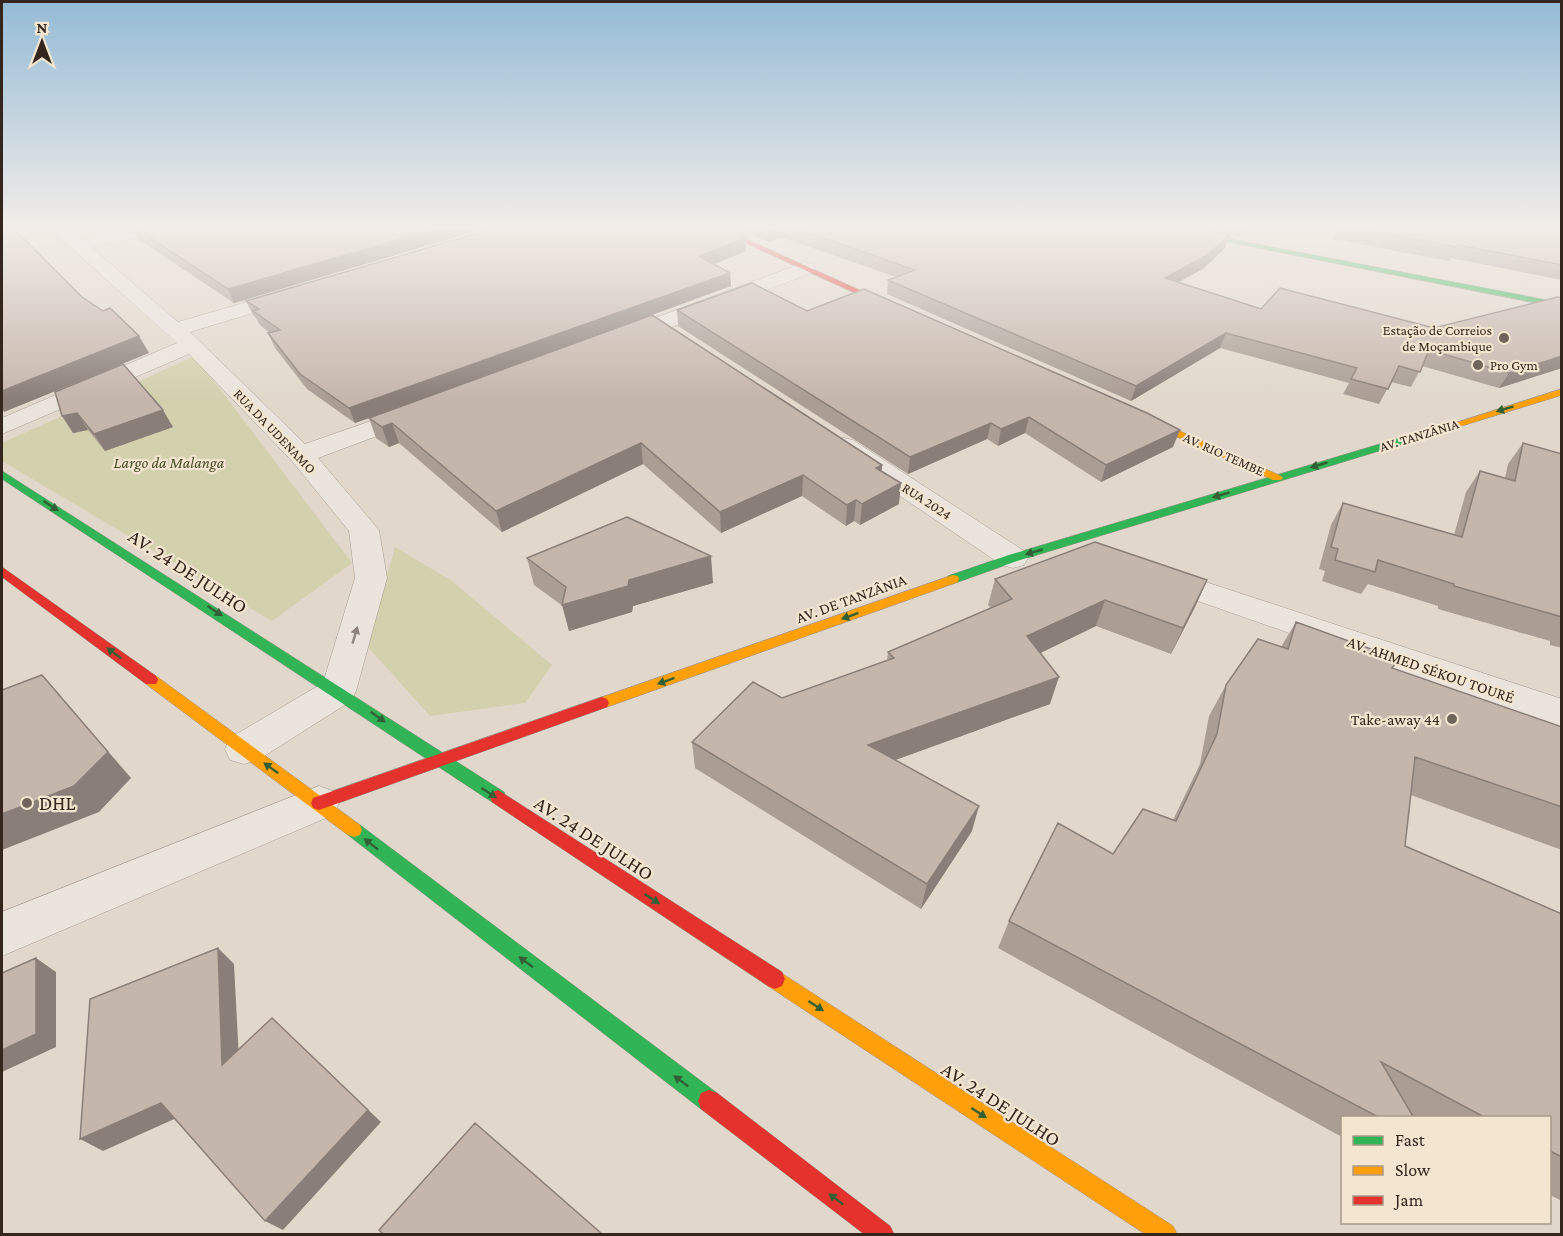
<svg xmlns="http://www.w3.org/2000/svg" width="1563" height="1236" viewBox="0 0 1563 1236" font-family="'Crimson Pro',serif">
<rect width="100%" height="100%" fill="#e1d8cb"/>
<path fill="#d3d0ae" d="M 195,356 L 352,563 L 272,621 L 2,461 L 2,443 Z
M 395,547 L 452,581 L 552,665 L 525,703 L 430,716 L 367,646 Z"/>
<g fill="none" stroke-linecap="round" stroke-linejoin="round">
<defs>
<path id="street" d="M 47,226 L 67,226 L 82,240 L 136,226 L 167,226 L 164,230 L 92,248 L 178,322 L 285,291 L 299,291 L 302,295 L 299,299 L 190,332 L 305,444 L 405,409 L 414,407 L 423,409 L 426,414 L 423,419 L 318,458 L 379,530 L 387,578 L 356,691 L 351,701 L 258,760 L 244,764 L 230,760 L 225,749 L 230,738 L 323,683 L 355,578 L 349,531 L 292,461 L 189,354 L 2,434 L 2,418 L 177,343 Z
M 806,262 L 813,264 L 815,268 L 813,272 L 631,343 L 623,345 L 615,343 L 612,338 L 615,333 Z
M 844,438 L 853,440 L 1024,551 L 1028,558 L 1024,565 L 1013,568 L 1002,565 L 835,452 L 831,446 L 835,440 Z
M 1160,567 L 1562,699 L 1562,728 L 1149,584 L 1144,577 L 1149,570 Z
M 319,786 L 333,791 L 339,803 L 333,815 L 2,956 L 2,912 Z"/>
<path id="fast" d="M 1148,226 L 1163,226 L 1562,303 L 1562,308 Z
M 1454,422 L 1458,423 L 1458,427 L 1017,561 L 958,582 L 948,582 L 947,579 L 948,576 L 1009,555 Z
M 2,471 L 504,792 L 506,797 L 504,802 L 498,804 L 492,802 L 2,479 Z
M 354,823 L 360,825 L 717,1093 L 720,1101 L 717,1109 L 709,1112 L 701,1109 L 348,835 L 346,830 L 348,825 Z"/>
<path id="slow" d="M 1562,389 L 1562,395 L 1458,427 L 1454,428 L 1449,425 Z
M 1139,413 L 1281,476 L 1283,478 L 1281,480 L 1273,480 L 1135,418 L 1134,416 Z
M 953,575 L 958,576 L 959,579 L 958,582 L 607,707 L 597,707 L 595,703 L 597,699 Z
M 151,675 L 156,676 L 360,825 L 362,830 L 360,835 L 354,837 L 348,835 L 146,684 L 144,680 L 146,676 Z
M 775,969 L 1173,1226 L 1177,1234 L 1145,1234 L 768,986 L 765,979 L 768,972 Z"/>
<path id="jam" d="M 708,226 L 717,226 L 904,310 L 897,312 Z
M 2,567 L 156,676 L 158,680 L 156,684 L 146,684 L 2,577 Z
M 602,697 L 607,699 L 609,703 L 607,707 L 319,810 L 313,808 L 311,803 L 313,798 Z
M 498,790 L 782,972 L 785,979 L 782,986 L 775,989 L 768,986 L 492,802 L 490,797 L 492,792 Z
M 709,1090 L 717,1093 L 890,1226 L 894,1234 L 864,1234 L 701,1109 L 698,1101 L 701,1093 Z"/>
</defs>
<use href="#street" stroke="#a69e94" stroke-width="1"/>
<use href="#fast" stroke="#968d84" stroke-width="1"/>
<use href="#slow" stroke="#968d84" stroke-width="1"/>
<use href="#jam" stroke="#968d84" stroke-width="1"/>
<use href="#street" fill="#eae4dc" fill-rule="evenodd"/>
<use href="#fast" fill="#30b455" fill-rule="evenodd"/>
<use href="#slow" fill="#ff9f0a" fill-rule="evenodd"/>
<use href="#jam" fill="#e5322d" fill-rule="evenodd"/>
</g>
<path fill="#a99d94" d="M 132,226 L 493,226 L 234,303 L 138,239 Z
M 732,226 L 1185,226 L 1230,235 L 1225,248 L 1203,269 L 1178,282 L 1261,309 L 1434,328 L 1562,298 L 1562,368 L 1499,388 L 1422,366 L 1411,387 L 1391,382 L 1379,404 L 1343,394 L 1349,383 L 1220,348 L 1131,401 L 887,294 L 888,280 L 896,277 L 781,237 L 768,242 Z
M 1192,226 L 1249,226 L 1239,235 Z
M 1265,226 L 1279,226 L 1276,228 Z
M 1339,226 L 1562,226 L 1562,280 L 1451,258 L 1449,261 L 1333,239 Z
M 746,251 L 714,264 L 730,273 L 731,286 L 652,315 L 882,465 L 882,471 L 899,504 L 860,525 L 854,521 L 846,526 L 802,496 L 721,533 L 643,464 L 502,532 L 399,443 L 389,447 L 376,438 L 369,418 L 355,423 L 307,389 L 275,348 L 268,333 L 270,333 L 260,325 L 256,318 L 253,315 L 246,301 Z
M 677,310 L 807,311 L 1173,447 L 1101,482 L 1025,433 L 998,446 L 987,439 L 908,474 L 678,326 Z
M 55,392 L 173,427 L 105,451 L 88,430 L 73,433 Z
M 1523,443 L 1562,454 L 1562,648 L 1550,645 L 1550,641 L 1438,609 L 1438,606 L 1368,584 L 1361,594 L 1322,581 L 1325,571 L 1319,569 L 1331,525 L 1343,503 L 1454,535 L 1466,492 L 1480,471 L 1505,478 L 1508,464 Z
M 527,558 L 713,583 L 633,606 L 632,612 L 569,631 L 563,606 L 534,585 Z
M 995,579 L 1207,580 L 1195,607 L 1171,654 L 1096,626 L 1040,653 L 1050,704 L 895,760 L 972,831 L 921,909 L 695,768 L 692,742 L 887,661 L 888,652 L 991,608 L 988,605 Z
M 1296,622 L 1393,668 L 1562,727 L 1562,850 L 1411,795 L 1405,846 L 1562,914 L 1562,1201 L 1550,1195 L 1550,1118 L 1342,1118 L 1342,1137 L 998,948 L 1009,921 L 1113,854 L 1173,820 L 1200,764 L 1209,716 L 1226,685 L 1281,647 Z"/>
<path fill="#8a7f78" d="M 446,226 L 493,226 L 234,303 L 228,289 Z
M 774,226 L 781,226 L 781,237 L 768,242 L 768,229 Z
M 1242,226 L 1249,226 L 1239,235 Z
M 1230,235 L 1225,248 L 1203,269 L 1160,292 L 1165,278 Z
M 746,238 L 746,251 L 700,270 L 699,256 Z
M 730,273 L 731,286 L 355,423 L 349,408 Z
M 1226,333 L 1220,348 L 1131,401 L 1136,386 Z
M 139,336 L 149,353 L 4,412 L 2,408 L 2,391 Z
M 1562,356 L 1562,368 L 1499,388 L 1509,373 Z
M 163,410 L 173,427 L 105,451 L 94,434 Z
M 77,413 L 88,430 L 73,433 L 62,416 Z
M 1029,417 L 1025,433 L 998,446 L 1001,429 Z
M 392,423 L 399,443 L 389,447 L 382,427 Z
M 991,423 L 987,439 L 908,474 L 910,457 Z
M 1180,430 L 1173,447 L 1101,482 L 1106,465 Z
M 641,443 L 643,464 L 502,532 L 496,511 Z
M 882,465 L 880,486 L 876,468 Z
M 803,475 L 802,496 L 721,533 L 720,512 Z
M 901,483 L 899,504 L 860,525 L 862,504 Z
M 856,500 L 854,521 L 846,526 L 847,505 Z
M 711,556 L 713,583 L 633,606 L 632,612 L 569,631 L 562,605 L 629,580 Z
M 1207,580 L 1195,607 L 1171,654 L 1183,628 Z
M 1105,600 L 1096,626 L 1020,663 L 1027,636 Z
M 42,675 L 131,778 L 99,812 L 2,850 L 2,814 Z
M 1059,677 L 1050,704 L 865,771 L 868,745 Z
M 979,806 L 972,831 L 921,909 L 927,884 Z
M 218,948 L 234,964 L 240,1079 L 222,1065 Z
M 36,958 L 56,972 L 56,1047 L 2,1072 L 2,1050 Z
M 272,1018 L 381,1122 L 283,1230 L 265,1221 Z
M 161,1103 L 181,1116 L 103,1151 L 80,1139 Z"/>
<path fill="#c5b6ac" stroke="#8a7f78" stroke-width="1.5" d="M 2,226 L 11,226 L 82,297 L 103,311 L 110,308 L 139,336 L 2,391 Z
M 132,226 L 446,226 L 228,289 Z
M 502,226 L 719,226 L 746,238 L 699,256 L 730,273 L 349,408 L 300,374 L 268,333 L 280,330 L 253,311 L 259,309 L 246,301 Z
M 761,226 L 774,226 L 768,229 Z
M 789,226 L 1185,226 L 1230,235 L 1207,255 L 1165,278 L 1261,309 L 1280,288 L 1434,328 L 1558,297 L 1562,298 L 1562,356 L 1509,373 L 1429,350 L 1420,372 L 1399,366 L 1388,389 L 1351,379 L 1357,368 L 1226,333 L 1136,386 L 888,280 L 915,270 Z
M 1340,226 L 1562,226 L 1562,265 L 1458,245 L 1456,247 Z
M 752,283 L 807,311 L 864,289 L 1147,413 L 1180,430 L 1106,465 L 1029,417 L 1001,429 L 991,423 L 910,457 L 677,310 Z
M 652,315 L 882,465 L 876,468 L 901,483 L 862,504 L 856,500 L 847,505 L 803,475 L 720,512 L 641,443 L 496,511 L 392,423 L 382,427 L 369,418 Z
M 123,364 L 163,410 L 94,434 L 77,413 L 62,416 L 55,392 Z
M 1523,443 L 1562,454 L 1562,617 L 1454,586 L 1454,584 L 1378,560 L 1375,572 L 1335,560 L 1338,549 L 1331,547 L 1343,503 L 1462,537 L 1480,471 L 1515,481 Z
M 627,517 L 711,556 L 629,580 L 628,586 L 562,605 L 566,587 L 527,558 Z
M 1095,542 L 1207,580 L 1183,628 L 1105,600 L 1027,636 L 1059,677 L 868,745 L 979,806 L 927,884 L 692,742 L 753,682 L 782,698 L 894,658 L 888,652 L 1012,599 L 995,579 Z
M 1296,622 L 1399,659 L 1392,668 L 1562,727 L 1562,807 L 1415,757 L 1405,846 L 1562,914 L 1562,1157 L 1550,1151 L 1550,1118 L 1486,1118 L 1381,1062 L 1414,1118 L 1380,1118 L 1009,921 L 1058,823 L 1113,854 L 1143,809 L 1176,821 L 1217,734 L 1226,685 L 1258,639 L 1288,649 Z
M 42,675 L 108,752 L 74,786 L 2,814 L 2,690 Z
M 218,948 L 222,1065 L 272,1018 L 368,1110 L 265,1221 L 161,1103 L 80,1139 L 90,999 Z
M 36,958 L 36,1034 L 2,1050 L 2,973 Z
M 475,1123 L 602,1234 L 383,1234 L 379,1230 Z"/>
<defs><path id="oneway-solid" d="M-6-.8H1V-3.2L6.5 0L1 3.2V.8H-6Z" transform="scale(1.5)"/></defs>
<g fill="#325f33">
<use href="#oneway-solid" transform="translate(1505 409) rotate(163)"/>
<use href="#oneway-solid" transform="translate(1319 465) rotate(163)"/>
<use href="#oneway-solid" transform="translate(1221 495) rotate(163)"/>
<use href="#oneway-solid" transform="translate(51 506) rotate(33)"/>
<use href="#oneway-solid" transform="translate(1034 552) rotate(164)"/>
<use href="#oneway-solid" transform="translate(215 611) rotate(33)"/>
<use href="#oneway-solid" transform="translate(850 616) rotate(160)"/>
<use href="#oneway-solid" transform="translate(114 653) rotate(-144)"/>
<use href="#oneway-solid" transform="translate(666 681) rotate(160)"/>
<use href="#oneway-solid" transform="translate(378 717) rotate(35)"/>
<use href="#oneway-solid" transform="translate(271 768) rotate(-144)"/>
<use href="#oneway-solid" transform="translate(489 793) rotate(33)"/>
<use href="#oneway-solid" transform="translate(371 844) rotate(-142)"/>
<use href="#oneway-solid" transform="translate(652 899) rotate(33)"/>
<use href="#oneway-solid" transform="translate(526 962) rotate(-143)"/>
<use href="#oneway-solid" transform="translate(816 1006) rotate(33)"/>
<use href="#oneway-solid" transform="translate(681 1081) rotate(-143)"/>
<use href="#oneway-solid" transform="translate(979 1113) rotate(33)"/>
<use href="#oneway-solid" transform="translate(836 1199) rotate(-143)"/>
</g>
<use fill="#8f857c" href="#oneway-solid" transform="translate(355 635) rotate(-74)"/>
<linearGradient id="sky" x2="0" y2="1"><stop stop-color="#94bbd6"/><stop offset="0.57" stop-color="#f2ede8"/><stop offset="1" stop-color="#f2ede8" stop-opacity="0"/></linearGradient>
<rect width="1563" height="399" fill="url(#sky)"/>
<g fill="#71645a" stroke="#f3e5d0" stroke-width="2">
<circle cx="1504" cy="338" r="6"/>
<circle cx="1478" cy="365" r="6"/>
<circle cx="1452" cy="719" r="6"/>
<circle cx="27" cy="803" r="6"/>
</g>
<g text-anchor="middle" stroke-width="4.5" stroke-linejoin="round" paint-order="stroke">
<g font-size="14" fill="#34261d" stroke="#f3e5d0" text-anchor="end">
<text x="1492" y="335">Estação de Correios<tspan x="1492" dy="16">de Moçambique</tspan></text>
<text x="1490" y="370" text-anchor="start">Pro Gym</text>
</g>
<g font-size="14" fill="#34261d" stroke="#f3e5d0">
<text transform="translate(275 431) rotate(46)" y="5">RUA DA UDENAMO</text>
<text transform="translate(1419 435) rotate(-17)" y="5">AV. TANZÂNIA</text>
<text transform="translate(1224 454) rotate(24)" y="5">AV. RIO TEMBE</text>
<text transform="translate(927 501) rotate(33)" y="5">RUA 2024</text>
</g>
<g font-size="16" font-style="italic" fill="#494f25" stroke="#f3e5d0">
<text x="169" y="468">Largo da Malanga</text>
</g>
<g font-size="16" fill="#34261d" stroke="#f3e5d0">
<text transform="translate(851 598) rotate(-20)" y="6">AV. DE TANZÂNIA</text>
<text transform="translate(1431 669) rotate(19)" y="6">AV. AHMED SÉKOU TOURÉ</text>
</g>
<g font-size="16" fill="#34261d" stroke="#f3e5d0" text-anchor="end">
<text x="1440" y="725">Take-away 44</text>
</g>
<g font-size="20" fill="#34261d" stroke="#f3e5d0">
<text transform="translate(188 571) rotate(33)" y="7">AV. 24 DE JULHO</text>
<text transform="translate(594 838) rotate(33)" y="7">AV. 24 DE JULHO</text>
<text transform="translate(1001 1104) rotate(33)" y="7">AV. 24 DE JULHO</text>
</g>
<g font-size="20" fill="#34261d" stroke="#f3e5d0" text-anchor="start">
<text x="39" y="810">DHL</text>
</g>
</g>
<rect width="1563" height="1236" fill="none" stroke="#34261d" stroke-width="6"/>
<rect x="1341" y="1116" width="210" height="108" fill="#f3e5d0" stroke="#a79988" stroke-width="1.5"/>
<rect x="1353" y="1136" width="30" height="9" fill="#30b455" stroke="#a79988" stroke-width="1.5"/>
<text x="1395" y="1146" font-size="18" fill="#34261d">Fast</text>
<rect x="1353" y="1166" width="30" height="9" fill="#ff9f0a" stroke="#a79988" stroke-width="1.5"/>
<text x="1395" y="1176" font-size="18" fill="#34261d">Slow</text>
<rect x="1353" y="1196" width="30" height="9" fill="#e5322d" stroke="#a79988" stroke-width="1.5"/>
<text x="1395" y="1206" font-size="18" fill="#34261d">Jam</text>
<g transform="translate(42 42)" stroke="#f3e5d0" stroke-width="4.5" paint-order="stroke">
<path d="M0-4.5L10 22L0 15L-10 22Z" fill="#34261d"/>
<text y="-9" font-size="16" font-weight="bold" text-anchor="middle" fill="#34261d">N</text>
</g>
</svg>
